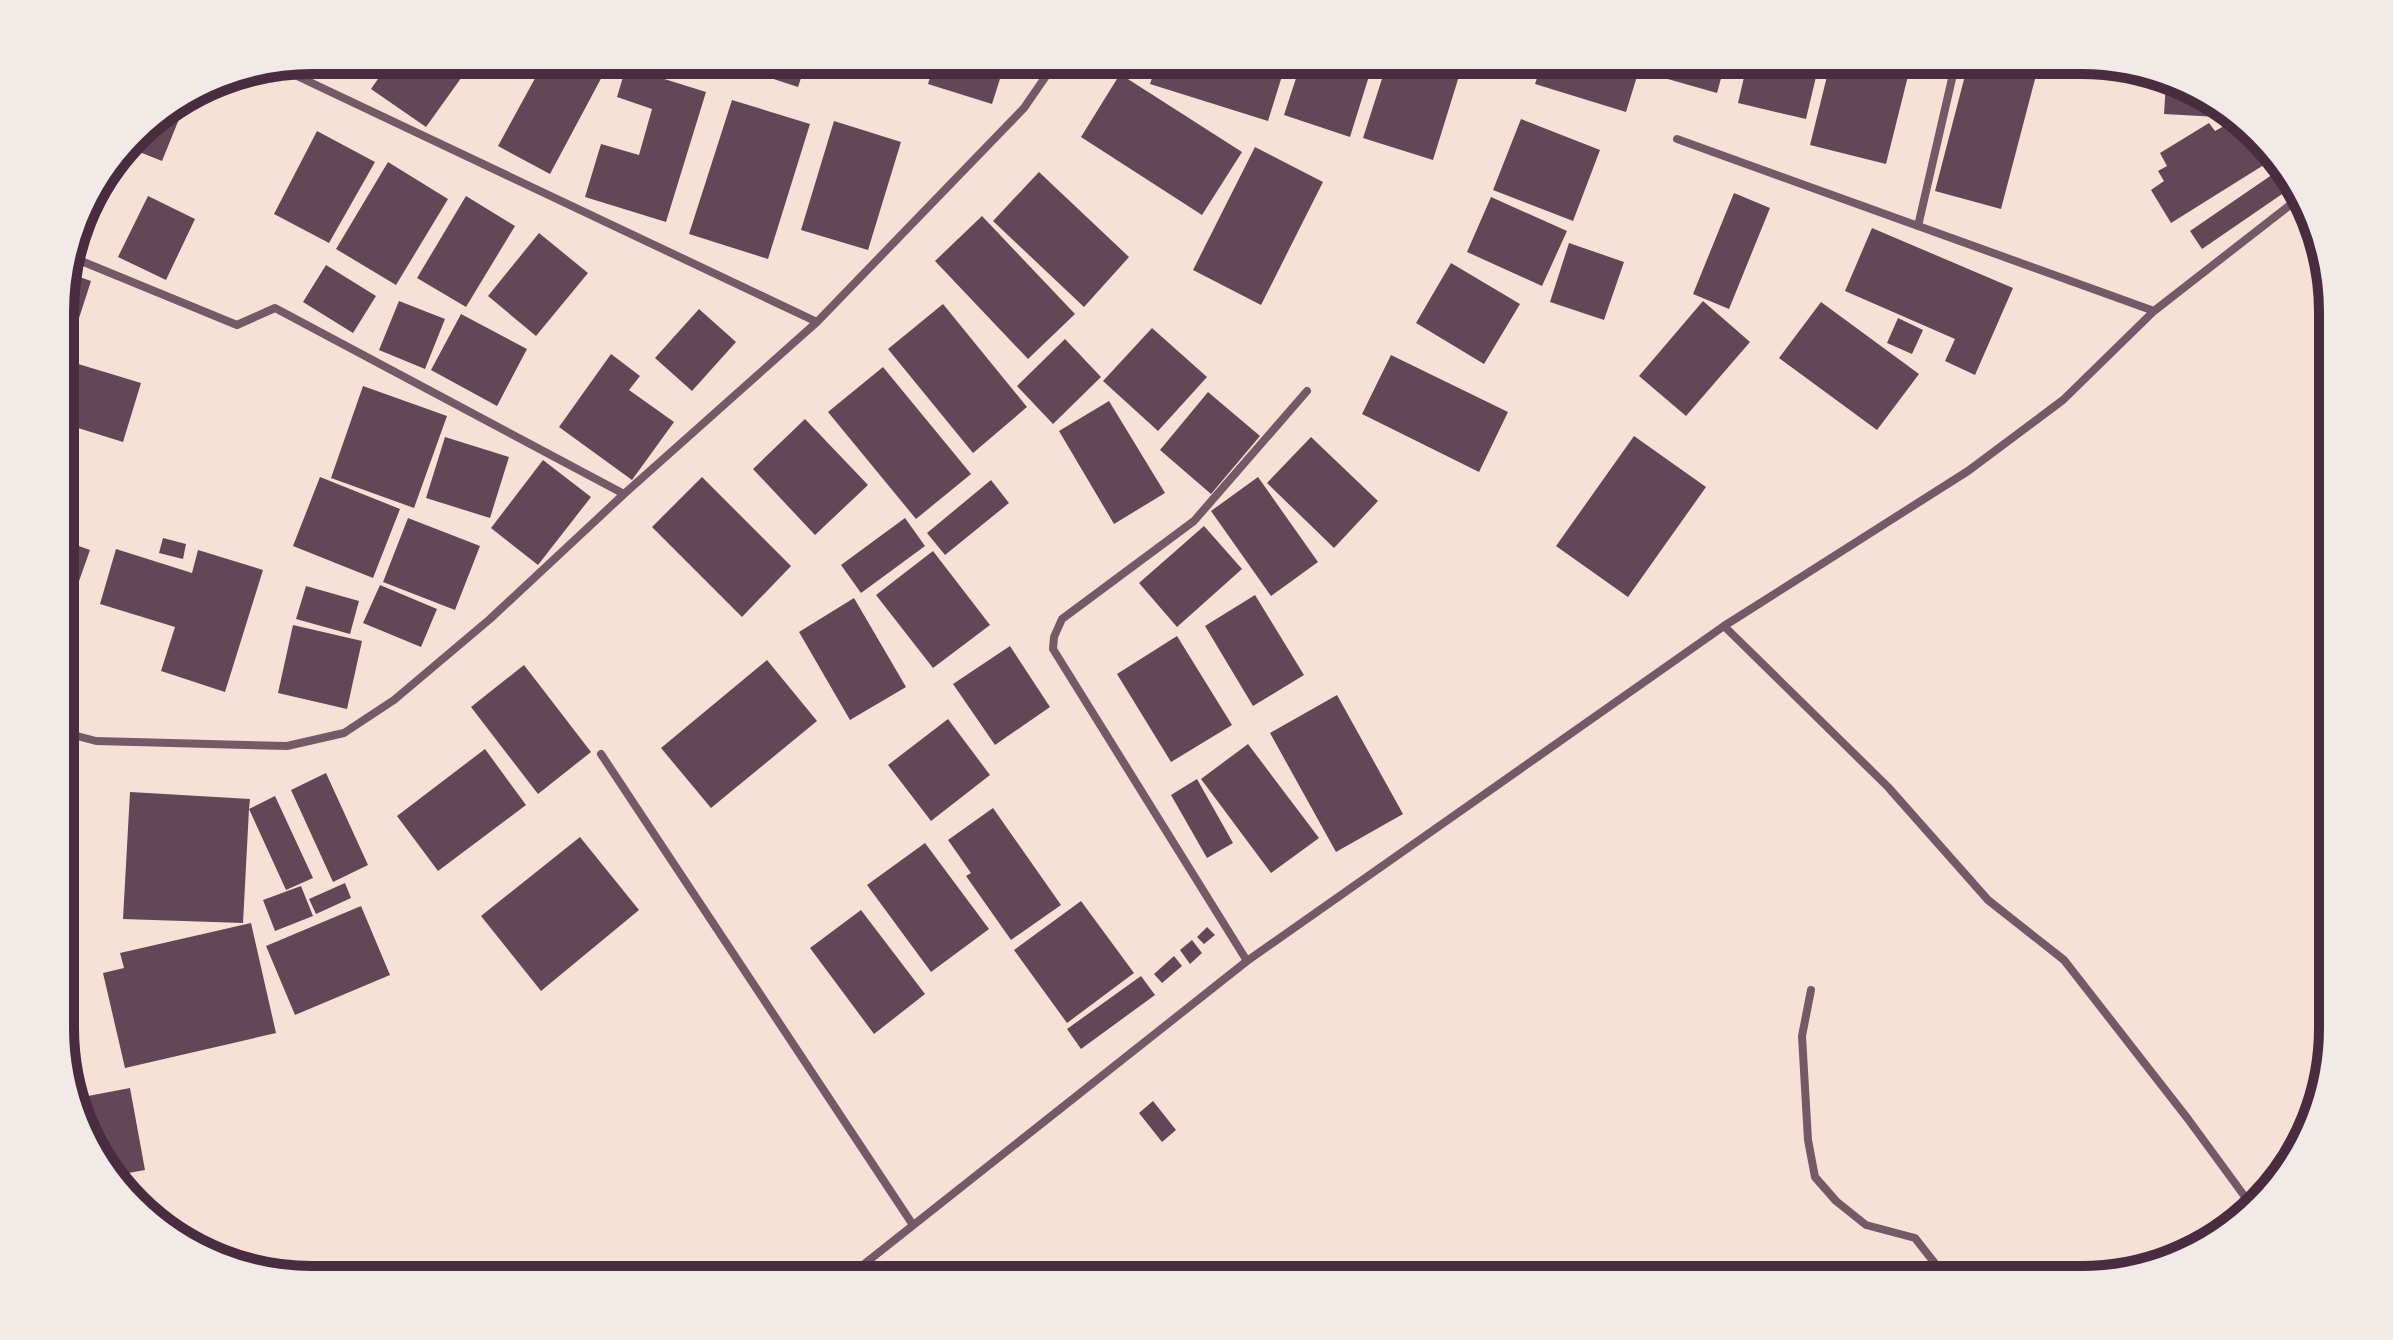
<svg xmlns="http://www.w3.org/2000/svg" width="2393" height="1340" viewBox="0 0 2393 1340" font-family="'Roboto Condensed',sans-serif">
<rect width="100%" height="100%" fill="#f7e1d7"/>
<path fill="#644757" d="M 391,60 L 474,60 L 426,127 L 371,89 Z
M 545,60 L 580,60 L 604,73 L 550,174 L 498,146 Z
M 733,60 L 807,60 L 798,87 L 731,65 Z
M 935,60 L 1006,60 L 992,104 L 928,84 Z
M 1158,60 L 1287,60 L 1268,121 L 1150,84 Z
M 1302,60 L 1374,60 L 1350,137 L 1284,115 Z
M 1388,60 L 1464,60 L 1433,160 L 1363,138 Z
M 1543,60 L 1642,60 L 1626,112 L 1535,84 Z
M 1654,60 L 1726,60 L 1717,93 L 1650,74 Z
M 1748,60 L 1820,60 L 1806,119 L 1738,103 Z
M 1831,60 L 1912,60 L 1886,164 L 1810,145 Z
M 1969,60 L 2023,60 L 2039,64 L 2001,209 L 1935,191 Z
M 626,67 L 706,92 L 666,222 L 585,197 L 601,144 L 639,155 L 652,109 L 617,97 Z
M 1120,74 L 1242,152 L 1202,215 L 1081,137 Z
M 2166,83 L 2206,94 L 2219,105 L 2218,117 L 2164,114 Z
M 188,97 L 162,161 L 127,147 L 146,123 Z
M 732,100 L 810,124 L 768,259 L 689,234 Z
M 1521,119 L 1600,150 L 1573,221 L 1493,190 Z
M 834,121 L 901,142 L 868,250 L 801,230 Z
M 2233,121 L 2240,134 L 2246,131 L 2275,158 L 2171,223 L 2151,190 L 2164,181 L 2158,171 L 2167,166 L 2160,153 L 2209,123 L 2215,131 Z
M 317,131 L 375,162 L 329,243 L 274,214 Z
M 1255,147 L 1323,182 L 1261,305 L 1193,270 Z
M 388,162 L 448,199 L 396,285 L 336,249 Z
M 1039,172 L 1129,257 L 1084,307 L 993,221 Z
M 2276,172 L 2288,190 L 2202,249 L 2190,231 Z
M 1734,193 L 1770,208 L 1729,309 L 1693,294 Z
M 148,196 L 195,219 L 166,280 L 118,257 Z
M 466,196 L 515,226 L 466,307 L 417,278 Z
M 1491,197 L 1567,231 L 1542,286 L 1467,252 Z
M 982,216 L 1075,314 L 1028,359 L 935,261 Z
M 1872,228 L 2013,288 L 1975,375 L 1945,361 L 1955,339 L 1845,291 Z
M 539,233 L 588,273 L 536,336 L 488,296 Z
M 1569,243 L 1624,262 L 1604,320 L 1550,302 Z
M 1451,263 L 1520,304 L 1484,364 L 1416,323 Z
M 326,265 L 376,296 L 353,333 L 303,302 Z
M 65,272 L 91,281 L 70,346 L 62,343 L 62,280 Z
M 399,301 L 445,319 L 425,369 L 379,350 Z
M 1703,301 L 1750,342 L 1686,416 L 1639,376 Z
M 1821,302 L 1919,374 L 1877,430 L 1779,358 Z
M 943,304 L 1027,407 L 973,453 L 888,349 Z
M 699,309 L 736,342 L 692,391 L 655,358 Z
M 461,314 L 527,349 L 497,406 L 431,370 Z
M 1898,318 L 1923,330 L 1912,354 L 1887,343 Z
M 1152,328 L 1207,377 L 1158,431 L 1103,381 Z
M 1065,339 L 1101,377 L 1053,424 L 1017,386 Z
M 62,353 L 72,356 L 63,383 L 62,383 Z
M 611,354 L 640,376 L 629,390 L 674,422 L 632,480 L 559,427 Z
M 1391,355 L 1508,412 L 1479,472 L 1362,414 Z
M 75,363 L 141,383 L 123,442 L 62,423 L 62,405 Z
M 883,367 L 971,474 L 916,519 L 828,412 Z
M 363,386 L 447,416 L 414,508 L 331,478 Z
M 1208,392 L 1260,436 L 1211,494 L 1160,450 Z
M 1109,401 L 1165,493 L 1114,524 L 1059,431 Z
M 805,419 L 868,485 L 815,535 L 753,469 Z
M 1634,436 L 1706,487 L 1628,597 L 1556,546 Z
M 445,437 L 509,457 L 490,518 L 426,498 Z
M 1311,437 L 1378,501 L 1334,548 L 1267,483 Z
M 62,446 L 76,450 L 63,490 L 62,490 Z
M 543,460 L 591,497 L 538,565 L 491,528 Z
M 320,477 L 400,509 L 373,578 L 293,546 Z
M 702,477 L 791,566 L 742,617 L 652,527 Z
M 1258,477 L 1318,562 L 1271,596 L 1211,511 Z
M 991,480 L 1009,503 L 945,555 L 927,533 Z
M 408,518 L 480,546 L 455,610 L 383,582 Z
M 905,518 L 925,546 L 861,593 L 841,565 Z
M 1204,526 L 1242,569 L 1177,627 L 1139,583 Z
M 163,538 L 186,544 L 183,559 L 159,553 Z
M 62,540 L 90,550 L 66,618 L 62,617 Z
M 116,549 L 192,573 L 198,550 L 263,570 L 225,692 L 161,671 L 175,627 L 100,604 Z
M 933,551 L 990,625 L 933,668 L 876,595 Z
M 380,585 L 437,609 L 421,647 L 363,623 Z
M 306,586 L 359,601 L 350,634 L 296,619 Z
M 1255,595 L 1304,675 L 1253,706 L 1205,626 Z
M 854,598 L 906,687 L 850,720 L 799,632 Z
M 293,625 L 362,641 L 347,709 L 278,693 Z
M 1177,636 L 1232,725 L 1171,762 L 1117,674 Z
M 1010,646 L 1050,707 L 995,745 L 953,684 Z
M 767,660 L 817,721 L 711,808 L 661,748 Z
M 524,665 L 591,752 L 538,794 L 471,707 Z
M 1337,695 L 1403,814 L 1336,852 L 1270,733 Z
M 948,719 L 990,775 L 931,821 L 888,765 Z
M 1248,744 L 1319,838 L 1271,873 L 1201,779 Z
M 485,749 L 526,805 L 438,871 L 397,816 Z
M 326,773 L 368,865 L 333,882 L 291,790 Z
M 1197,779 L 1233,843 L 1207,858 L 1171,795 Z
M 130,792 L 250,799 L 249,809 L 275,796 L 313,878 L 286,890 L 249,809 L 243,923 L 123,919 Z
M 993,808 L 1061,905 L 1011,940 L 966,876 L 971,873 L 948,840 Z
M 580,837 L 639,910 L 541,991 L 481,916 Z
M 925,843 L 989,929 L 931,972 L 867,885 Z
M 345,883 L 351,898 L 316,914 L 309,899 Z
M 301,886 L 313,916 L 275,931 L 263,900 Z
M 1081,901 L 1134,973 L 1067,1023 L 1014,950 Z
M 361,906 L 390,975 L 295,1015 L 266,946 Z
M 861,910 L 925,994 L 874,1034 L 810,948 Z
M 251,923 L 276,1033 L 125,1068 L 103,973 L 124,968 L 120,953 Z
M 1207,927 L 1215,935 L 1204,944 L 1197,937 Z
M 1192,940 L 1202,953 L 1190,964 L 1180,950 Z
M 1174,956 L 1182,966 L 1162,983 L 1154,974 Z
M 1141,976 L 1155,995 L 1081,1049 L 1067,1029 Z
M 130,1088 L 145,1170 L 112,1176 L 103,1168 L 100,1162 L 88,1096 Z
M 1153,1101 L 1176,1130 L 1162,1142 L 1139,1113 Z"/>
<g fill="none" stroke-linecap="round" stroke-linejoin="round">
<path stroke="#755966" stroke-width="8" d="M 278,67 L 817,322
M 1677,139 L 2154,311
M 1918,226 L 1954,70
M 69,256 L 237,325 L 275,308 L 624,494
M 1724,626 L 1888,787 L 1988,900 L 2064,960 L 2188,1119 L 2251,1205
M 62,732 L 96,741 L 287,746 L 344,733 L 394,700 L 490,619 L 624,494 L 817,322 L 1024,108 L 1057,60
M 601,754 L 913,1225
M 1247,961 L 1053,649 L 1054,637 L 1062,619 L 1194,521 L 1307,391
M 1811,990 L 1802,1036 L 1808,1140 L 1815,1177 L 1836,1201 L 1866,1225 L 1915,1238 L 1948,1280
M 844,1280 L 1247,961 L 1724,626 L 1968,471 L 2063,400 L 2154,311 L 2299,198"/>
</g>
<path d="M0 0H2393V1340H0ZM312 74H2081A238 238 0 0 1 2319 312V1028A238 238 0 0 1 2081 1266H312A238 238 0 0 1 74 1028V312A238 238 0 0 1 312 74Z" fill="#f1eae7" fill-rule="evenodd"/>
<path fill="none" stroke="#4a2c40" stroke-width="10" d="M312 74H2081A238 238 0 0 1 2319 312V1028A238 238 0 0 1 2081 1266H312A238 238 0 0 1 74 1028V312A238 238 0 0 1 312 74Z"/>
</svg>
